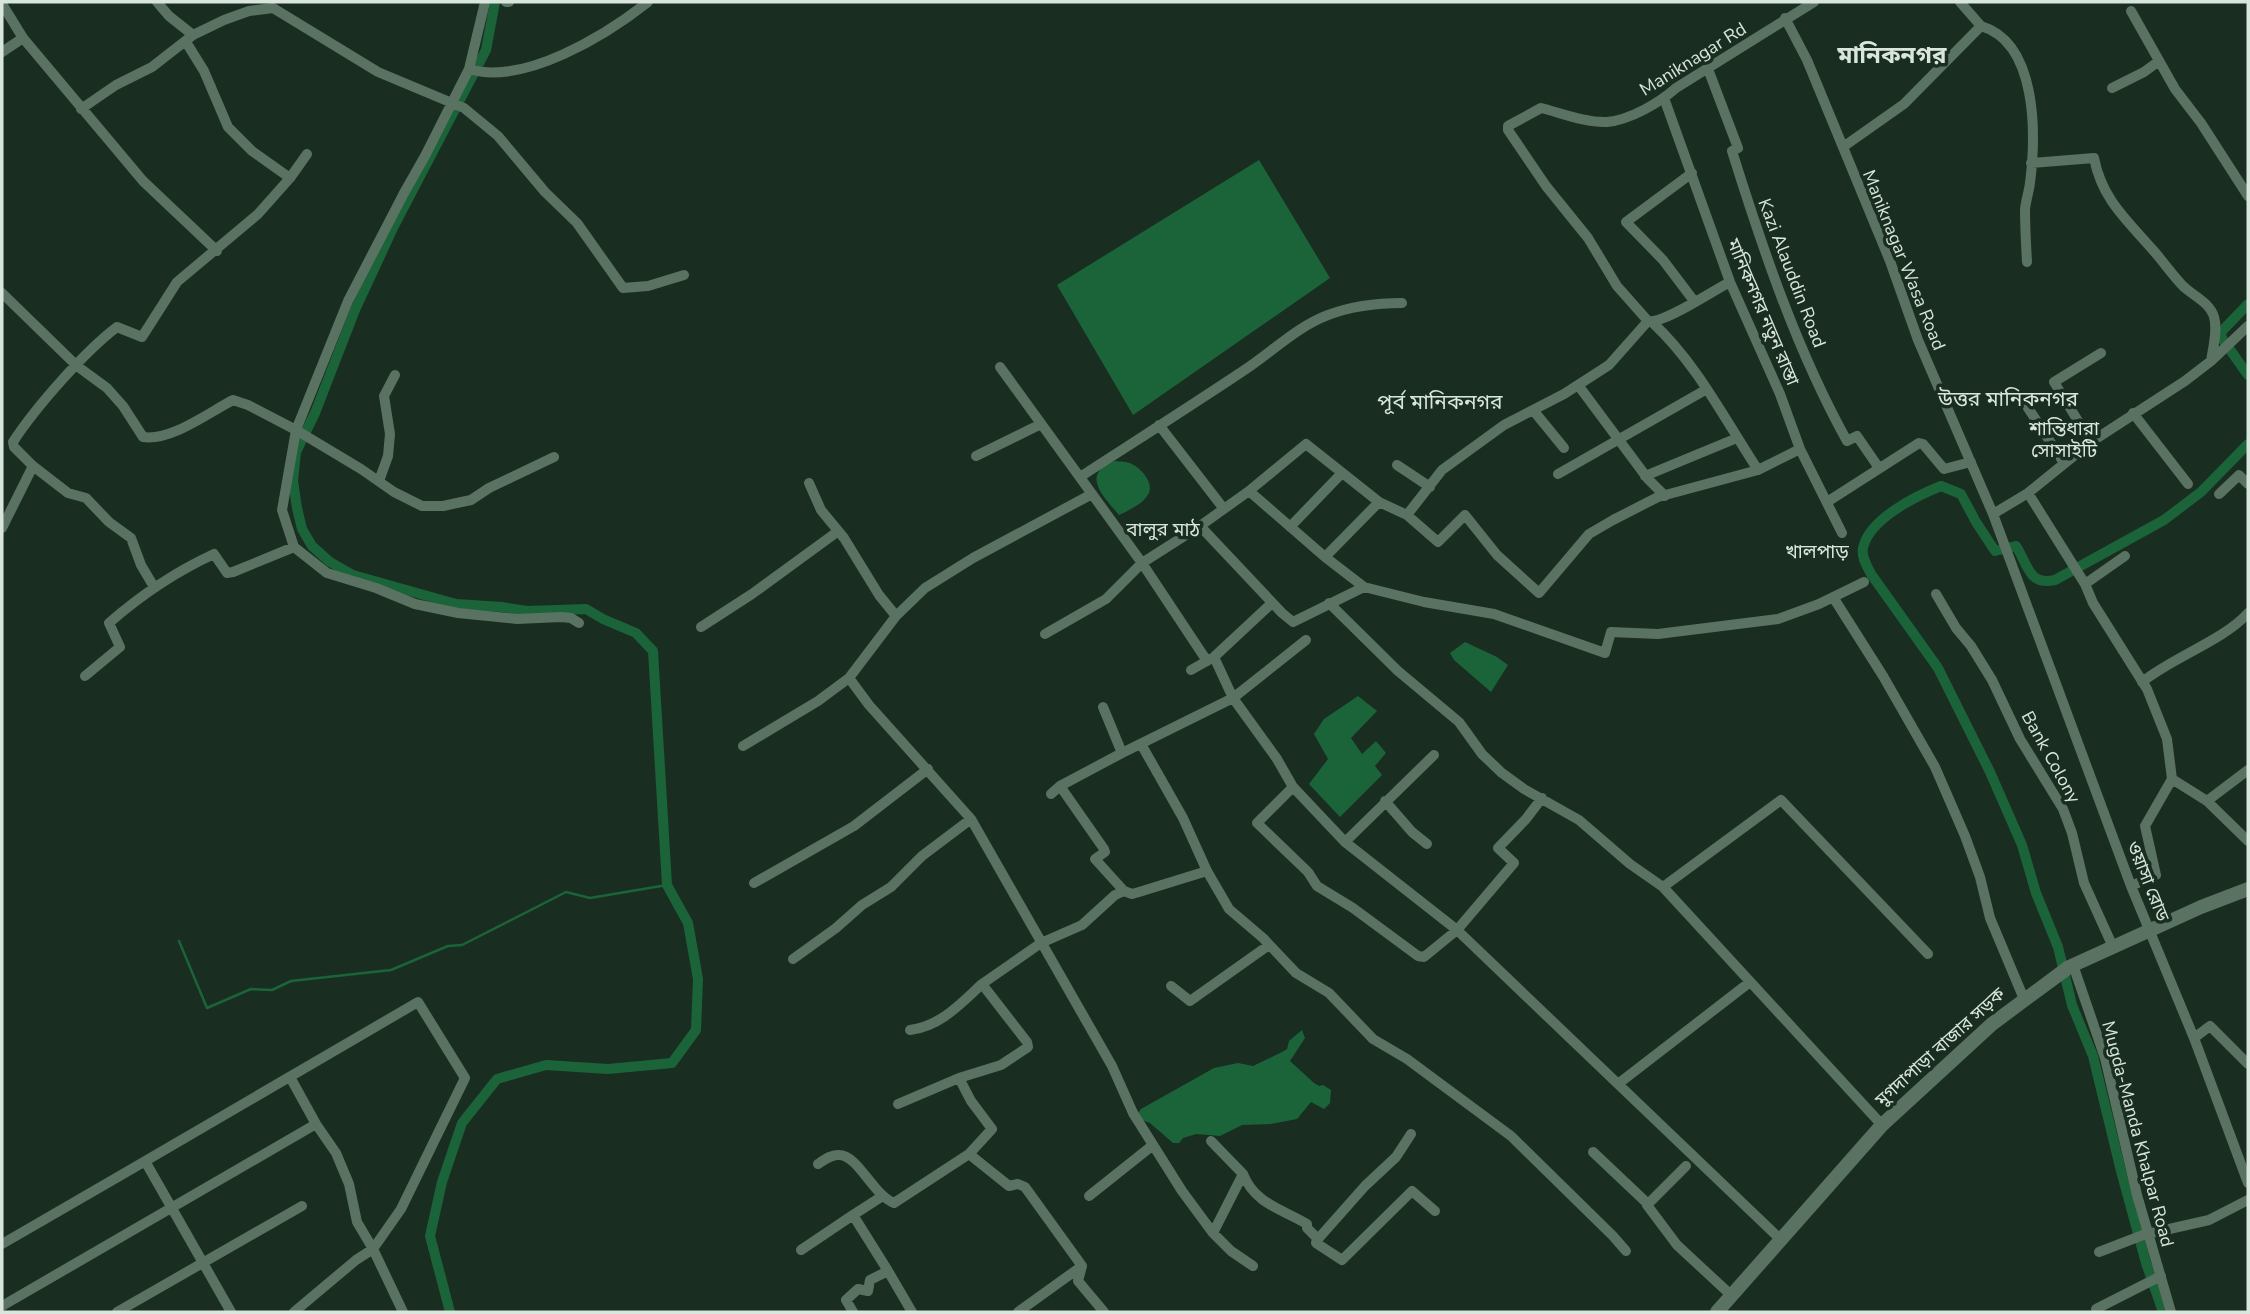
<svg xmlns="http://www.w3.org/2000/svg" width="2250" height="1314" viewBox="0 0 2250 1314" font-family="'Nunito Sans','Noto Sans Bengali',sans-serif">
<rect width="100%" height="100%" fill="#192e20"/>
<path fill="#1b643a" d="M 1259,160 L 1330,278 L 1133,415 L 1057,285 Z
M 1115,461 C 1121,462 1126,461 1132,464 C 1142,469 1156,485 1147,496 C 1141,505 1129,510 1119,515 C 1104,497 1079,474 1115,461 Z
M 1465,642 L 1497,657 L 1508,665 L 1491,692 L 1454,660 L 1450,653 Z
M 1358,696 L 1377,711 L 1351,738 L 1362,754 L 1376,741 L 1386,753 L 1375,766 L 1382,775 L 1340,817 L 1309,784 L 1328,759 L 1314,734 L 1324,719 Z
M 1302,1030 L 1305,1038 L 1290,1061 L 1314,1083 L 1319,1086 L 1323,1085 L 1331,1090 L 1330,1103 L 1324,1109 L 1311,1102 L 1297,1119 L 1271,1124 L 1242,1125 L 1220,1136 L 1196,1134 L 1183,1138 L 1179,1143 L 1173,1143 L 1150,1123 L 1142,1120 L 1137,1115 L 1141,1109 L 1214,1068 L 1238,1063 L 1253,1066 C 1264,1060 1276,1056 1287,1049 L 1289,1041 Z"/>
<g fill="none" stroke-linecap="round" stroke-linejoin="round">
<path stroke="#1b643a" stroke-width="2.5" d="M 179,941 L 207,1008 L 251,989 L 272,990 L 291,981 L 391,970 L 448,946 L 462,945 L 566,892 L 590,898 L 667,885"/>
<path stroke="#1b643a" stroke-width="10" d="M 2248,304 L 2222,331 L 2221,337 L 2248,375
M 450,1312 L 430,1236 L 442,1182 L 462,1123 L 497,1079 L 546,1065 L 608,1069 L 672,1063 L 696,1030 L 698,979 L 688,923 L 667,885 L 653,651 L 636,633 L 603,619 L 586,609 L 527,611 L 502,607 L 456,604 L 353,575 L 330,562 L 312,546 L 302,529 L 297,508 L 293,481 L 296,452 L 315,413 L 355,310 L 394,226 L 486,50 L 495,2
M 2163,1312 L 2146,1263 L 2121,1171 L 2093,1056 L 2072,1005 L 2058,947 L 2036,893 L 2022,845 L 1990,772 L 1938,668 L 1871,574 C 1867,566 1861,557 1863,548 C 1869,519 1916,496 1941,486 L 1961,494 L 1976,522 L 1995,551 L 2016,546 C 2028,564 2028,586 2055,580 L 2164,520 L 2201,492 L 2248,444"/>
<path stroke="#5a7261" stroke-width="10" d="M 157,2 L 169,16 L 193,35
M 485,2 L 469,69 L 425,156 L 404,193 L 348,301 L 296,430 L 282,510 L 294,547 L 327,573 L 376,588 L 415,604 L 458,613 L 517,619 L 561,617 L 571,618 L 579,623
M 506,2 L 509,2
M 1960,2 L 1981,26
M 2,4 L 23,38 L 143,181 L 217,251
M 2131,11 L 2175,89 L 2201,123 L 2248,196
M 1785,18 L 1807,60 L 1890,261 L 1918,340 L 1993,514 L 2131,886 L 2194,1038 L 2248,1183
M 1981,26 C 2038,43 2036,135 2030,183 C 2029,191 2026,200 2025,209 C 2025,227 2026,245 2027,262
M 186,42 L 204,71 L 228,127 L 252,151 L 290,178
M 2,52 L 23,38
M 469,69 C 524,86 606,35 648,2
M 1708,69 L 1738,148 L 1732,151 C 1763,250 1797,351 1847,441 L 1857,436 L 1879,468
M 2112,88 L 2144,72 L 2159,61
M 1664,98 L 1730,282 L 1780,394 L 1800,449 L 1842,533
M 81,109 L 116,85 L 152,67 L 193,35 L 224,20 L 249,11 L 273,8 L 378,72 L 464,108 L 498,136 L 545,192 L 577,223 L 623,288 L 648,286 L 684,275
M 1843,147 L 1904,104 L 1981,26
M 2031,163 L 2094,158 C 2102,199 2126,219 2152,249 C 2163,261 2172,275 2184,287 C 2194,296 2210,303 2214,317 C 2218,330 2213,348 2211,361
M 1692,173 L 1626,222 L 1663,260 L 1694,301
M 2,293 L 77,366 L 107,388 L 123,406 L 143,437 C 171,441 208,413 233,400 L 248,405 L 296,430 L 361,469 L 394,492 L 422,506 L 443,506 L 471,500 L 489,488 L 554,457
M 1648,321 L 1617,286 L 1588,238 L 1546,186 L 1508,130 L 1508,126 L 1541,108 C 1561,113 1586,123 1607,122 C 1630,120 1659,103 1676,88 L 1814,2
M 1653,323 C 1697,364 1725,420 1758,470
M 1000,367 L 1092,494
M 1578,385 L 1648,479 L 1665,496
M 2017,391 L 2064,463
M 1533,410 L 1564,448
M 2133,413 L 2188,484
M 1159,425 L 1224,509
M 2091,442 L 2054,382 L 2101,353
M 976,456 L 1041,424
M 1397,465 L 1430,487
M 1558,474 L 1707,389
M 1645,476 L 1737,438
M 1080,477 C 1134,442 1189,407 1243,371 C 1271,353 1296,327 1328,315 C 1352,306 1376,303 1402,303
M 379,481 L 388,456 L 390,434 L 384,396 L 395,375
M 809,483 L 821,510 L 844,538 L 879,595 L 896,616
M 1249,491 L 1325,557
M 2028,493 L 2085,584 L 2093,603 L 2147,689 L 2167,739 L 2172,779 L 2145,826 L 2156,875 L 2131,886
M 2219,494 L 2239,475 L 2248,484
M 1827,502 L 1919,443 L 1923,444 L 1944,469 L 1971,462
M 1993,514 L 2028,493 L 2091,442 L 2185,381 L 2211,361 L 2248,326
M 1407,515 L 1438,542 L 1465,515 L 1497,555 L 1539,593 L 1589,534 L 1613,520 L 1658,497 L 1758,470 L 1800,449
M 1200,526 L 1249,491 L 1306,444 L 1379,502
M 1290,527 L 1341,474
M 2,528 L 33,466
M 2085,584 L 2125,556
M 154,587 L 141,565 L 131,538 L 109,522 L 86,498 L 68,493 L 33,466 L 14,447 L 13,442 C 35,408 85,351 117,327 L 142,337 L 177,282 L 258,214 L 290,178 L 307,154
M 1364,587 L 1325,557 L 1379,502 L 1407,515 L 1442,470 L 1504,425 L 1564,394 L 1609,365 L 1648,321 C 1662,325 1714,290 1730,282
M 1936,594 L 1956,628 L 1971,646 L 1992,680 L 2020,739 L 2063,809 L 2072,833 L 2084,883 L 2113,947
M 1833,597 L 1883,676 L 1935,767 L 1965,836 L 1980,877 L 1990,918 L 2024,999
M 1329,603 L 1398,671 L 1459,722 L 1482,754 L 1502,773 L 1524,789 L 1579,820 L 1630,864 L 1663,887 L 1882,1125
M 701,627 L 752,594 L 837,532
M 1045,634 L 1106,599 L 1142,563 L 1207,661
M 1214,657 L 1233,698 L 1277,759 L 1293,787 L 1345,842 L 1457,930 L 1780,1239
M 1191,670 L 1214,657 L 1272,603
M 85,676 L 120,647 L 109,623 C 141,595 175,572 214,554 L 227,573 L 233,572 L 294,547
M 2142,682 C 2173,657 2224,640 2248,613
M 1103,707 L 1122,753
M 1141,744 L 1183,818 L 1207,871
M 743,746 L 818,701 L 849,678
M 2172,779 L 2207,801 L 2248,841
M 1060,786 L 1104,849 L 1105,852 L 1095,859 L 1124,891 L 1115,895 L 1082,925 L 1041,943 L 982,984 L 1027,1042 L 1028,1047 L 1001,1065 L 959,1078 L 971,1101 L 992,1129 L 969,1154 L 1009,1186 L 1018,1184 L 1025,1187 L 1082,1266 L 1078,1281 L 1104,1312
M 1293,787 L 1257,823 L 1308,872 L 1317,886 L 1353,908 L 1418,956 L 1424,957 L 1457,930 L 1514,863 L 1498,848 L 1526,819 L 1542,798
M 1051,794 L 1060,786 L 1122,753 L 1233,698 L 1306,640
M 1385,801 L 1412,832 L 1427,844
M 2207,801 L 2248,770
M 1345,842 L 1434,755
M 754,883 L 854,826 L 928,769
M 1663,887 L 1781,800 L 1928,954
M 1124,891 L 1132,894 L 1139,892 L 1207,871 L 1229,909 L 1263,938 L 1296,973 L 1329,993 L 1373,1039 L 1407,1059 L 1511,1136 L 1613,1236 L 1626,1251
M 793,959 L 836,928 L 862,905 L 891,887 L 922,856 L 971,819
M 2073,965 L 2105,1058 L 2137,1195 L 2171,1312
M 1171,986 L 1190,1001 L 1269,945
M 910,1030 C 941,1026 960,1004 982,984
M 2194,1038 L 2210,1026 L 2248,1064
M 1618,1084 L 1750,982
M 898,1104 L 959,1078
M 1211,1141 L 1243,1174 L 1213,1233 L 1182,1191 L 1133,1113 L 1112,1066 L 971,819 L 869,705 L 849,678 L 896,616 L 925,588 L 973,558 L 1092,494 L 1142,563 L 1200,526 L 1282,613 L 1293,622 L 1364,587 L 1424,602 L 1494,614 L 1605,653 L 1611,632 L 1658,634 L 1778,619 L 1819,604 L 1864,582
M 1593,1152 L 1648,1204
M 145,1161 L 231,1312
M 818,1164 C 824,1160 832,1154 839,1155 C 858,1155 873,1195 894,1203 L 969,1154
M 1686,1166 L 1647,1205 L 1677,1245 L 1732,1296
M 1243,1174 C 1255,1204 1282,1209 1307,1224 L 1307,1228 L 1318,1239 L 1365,1186 L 1396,1157 L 1411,1134
M 1089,1196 L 1153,1145
M 853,1215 L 881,1197
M 1213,1233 L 1231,1251 L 1253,1266
M 1317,1239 L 1316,1243 L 1342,1260 L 1412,1191 L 1435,1211
M 2,1244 C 141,1164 279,1083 418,1002 L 465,1078 L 401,1209 L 373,1249 L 357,1222 L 349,1184 L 336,1153 L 316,1124 L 290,1077
M 801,1250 L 853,1215 L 888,1271
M 2099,1252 L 2143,1235 L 2209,1220 L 2248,1200
M 2,1306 L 316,1124
M 2096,1309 L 2161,1276
M 117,1312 L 302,1206
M 294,1312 L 356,1260 L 373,1249 L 403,1312
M 853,1312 L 846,1300 L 858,1289 L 868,1291 L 870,1280 L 888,1271 L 912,1312
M 1018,1312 L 1082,1266"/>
<path stroke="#5a7261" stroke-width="14" d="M 1717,1312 L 1882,1125 L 1992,1024 L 2069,967 L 2201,907 L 2248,889"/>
</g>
<g text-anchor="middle" stroke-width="7" stroke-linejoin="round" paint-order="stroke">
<g font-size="18" fill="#d9e6dd" stroke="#192e20">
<text transform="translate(1693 59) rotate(-32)" y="6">Maniknagar Rd</text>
<text transform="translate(1904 260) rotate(68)" y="6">Maniknagar Wasa Road</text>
<text transform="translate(1792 273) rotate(69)" y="6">Kazi Alauddin Road</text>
<text transform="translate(1763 312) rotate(67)" y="6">মানিকনগর নতুন রাস্তা</text>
<text transform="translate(2051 757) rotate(61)" y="6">Bank Colony</text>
<text transform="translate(2148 881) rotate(68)" y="6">ওয়াসা রোড</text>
<text transform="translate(1940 1047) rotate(-42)" y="6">মুগদাপাড়া বাজার সড়ক</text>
<text transform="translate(2138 1134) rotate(75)" y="6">Mugda-Manda Khalpar Road</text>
</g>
<g font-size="19" fill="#d9e6dd" stroke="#192e20">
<text x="2064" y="435">শান্তিধারা<tspan x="2064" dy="22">সোসাইটি</tspan></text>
<text x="1163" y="536">বালুর মাঠ</text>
<text x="1817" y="558">খালপাড়</text>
</g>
<g font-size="21" fill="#d9e6dd" stroke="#192e20">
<text x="2008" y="406">উত্তর মানিকনগর</text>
<text x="1440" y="409">পূর্ব মানিকনগর</text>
</g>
<g font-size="24" font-weight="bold" fill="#d9e6dd" stroke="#192e20">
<text x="1892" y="63">মানিকনগর</text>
</g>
</g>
<rect width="2250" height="1314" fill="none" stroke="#d9e6dd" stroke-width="7"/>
</svg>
